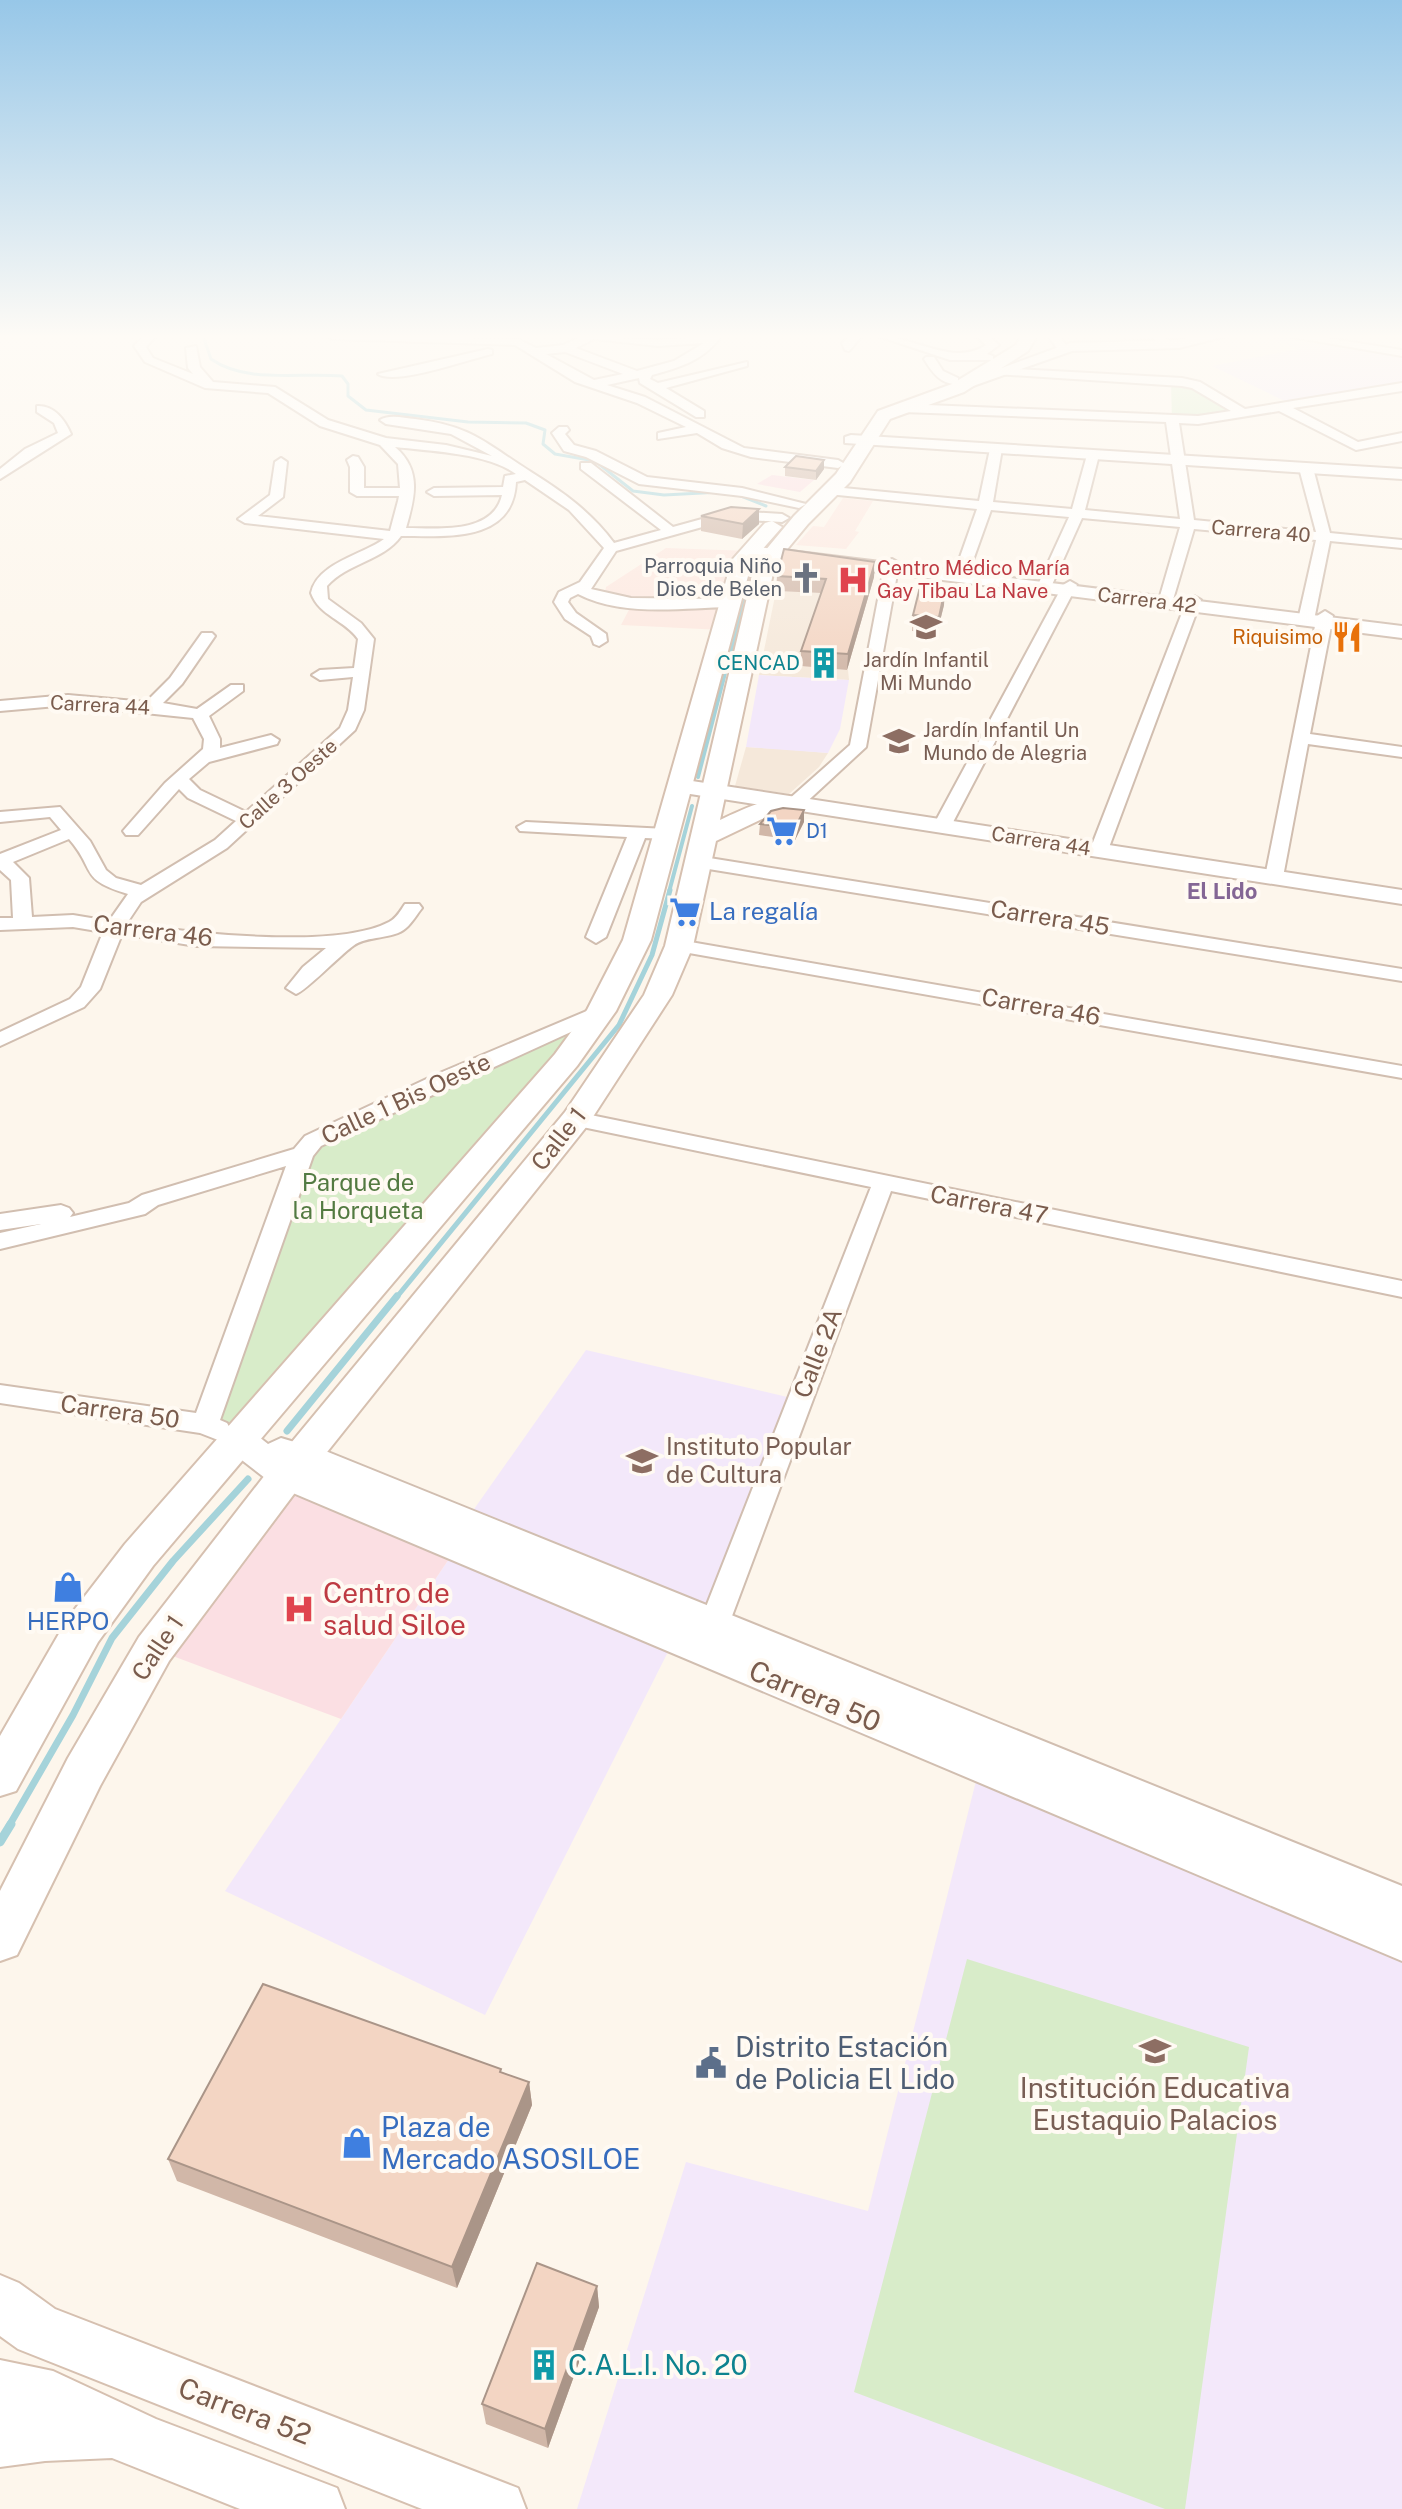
<svg xmlns="http://www.w3.org/2000/svg" width="1402" height="2509" viewBox="0 0 1402 2509" font-family="'Public Sans',sans-serif">
<rect width="100%" height="100%" fill="#fdf6ec"/>
<path fill="#f5e8da" d="M 776,591 L 820,593 L 798,665 L 848,670 L 849,680 L 759,675 Z
M 746,747 L 781,749 L 828,753 L 819,767 L 789,794 L 735,786 Z"/>
<path fill="#fde8e0" d="M 843,498 L 873,501 L 855,531 L 859,532 L 846,549 L 796,545 L 813,526 L 824,527 Z
M 666,548 L 750,551 L 722,630 L 621,625 L 633,602 L 603,601 L 606,587 Z"/>
<path fill="#f3e8fa" d="M 1266,336 L 1291,336 L 1402,353 L 1402,387 L 1291,404 L 1212,366 L 1298,349 Z
M 759,675 L 849,680 L 840,729 L 828,753 L 746,747 Z
M 586,1350 L 800,1400 L 714,1622 L 465,1522 Z
M 457,1547 L 675,1638 L 485,2015 L 225,1891 Z
M 980,1765 L 1402,1941 L 1402,2509 L 577,2509 L 686,2162 L 868,2211 Z"/>
<path fill="#fbdfe3" d="M 772,475 L 814,480 L 800,492 L 757,484 Z
M 286,1476 L 457,1547 L 341,1719 L 154,1649 Z"/>
<path fill="#d8ecc9" d="M 1171,382 L 1182,382 L 1243,413 L 1172,421 Z
M 601,1011 L 237,1438 L 205,1424 L 302,1154 Z
M 967,1959 L 1249,2047 L 1185,2509 L 1165,2509 L 854,2392 Z"/>
<g fill="none" stroke-linecap="round" stroke-linejoin="round">
<path stroke="#a5d3da" stroke-width="3" d="M 203,336 L 211,359 C 246,384 301,372 342,376 L 348,384 L 348,396 L 366,410 L 468,422 L 526,423 L 545,430 L 543,444 L 555,454 L 595,461 L 633,491 L 664,495 L 721,492
M 736,494 L 766,506
M 749,579 L 754,561"/>
<path stroke="#a5d3da" stroke-width="4" d="M 698,777 L 750,577
M 669,892 L 692,806"/>
<path stroke="#a5d3da" stroke-width="5" d="M 396,1298 L 619,1025 L 652,955 L 670,890"/>
<path stroke="#a5d3da" stroke-width="7" d="M 287,1431 L 397,1296
M 9,1826 L 73,1715 L 112,1638 L 173,1561 L 248,1479"/>
<path stroke="#a5d3da" stroke-width="9" d="M 0,1842 L 11,1824"/>
<defs>
<path id="minor" d="M 144,336 L 156,336 L 146,347 L 153,358 L 193,374 L 188,368 L 186,348 L 196,346 L 200,367 L 213,382 L 275,387 L 328,420 L 386,438 L 446,445 L 492,456 L 451,434 L 386,424 L 380,420 C 389,414 404,418 415,419 C 472,426 485,443 531,472 C 563,492 591,512 614,543 L 661,530 L 581,469 L 581,463 L 591,463 L 673,527 L 731,511 L 782,514 L 789,518 L 782,522 L 731,519 L 616,551 L 591,589 L 631,598 L 730,599 L 737,603 L 730,607 C 682,608 622,617 578,594 L 570,598 L 568,602 L 576,613 L 606,634 L 607,641 L 599,646 L 594,644 L 591,636 L 565,619 L 554,602 L 559,592 L 580,582 L 604,548 L 569,510 L 525,480 L 516,482 C 513,543 447,536 401,536 C 383,561 347,563 327,586 L 328,599 L 361,623 L 374,639 L 364,710 L 355,730 L 227,848 L 141,902 L 127,923 C 188,933 336,950 389,922 C 396,919 401,910 405,904 L 419,904 L 422,908 C 417,914 412,923 406,928 C 393,940 367,935 353,946 C 340,955 306,991 296,994 L 286,988 L 303,967 L 326,948 L 196,946 L 122,934 L 100,989 L 84,1007 L 0,1046 L 0,1032 L 70,999 L 81,987 L 103,932 L 73,927 L 0,930 L 0,918 L 13,918 L 11,880 L 0,870 L 0,854 L 61,830 L 50,817 L 0,822 L 0,812 L 60,807 L 90,841 L 106,870 L 116,878 L 141,885 L 215,840 L 236,821 L 188,798 L 179,789 L 138,835 L 126,835 L 123,831 L 165,783 L 203,749 L 204,739 L 193,718 L 68,705 L 0,711 L 0,701 L 68,695 L 146,702 L 170,678 L 202,633 L 212,633 L 215,636 L 182,684 L 163,703 L 197,709 L 231,685 L 243,685 L 243,691 L 209,716 L 220,739 L 220,748 L 271,735 L 279,740 L 277,744 L 209,762 L 189,779 L 200,790 L 246,812 L 340,728 L 348,710 L 353,677 L 320,680 L 312,675 L 320,670 L 354,668 L 358,639 C 345,620 319,616 311,593 C 317,563 362,555 384,539 L 245,523 L 238,519 L 270,495 L 275,462 L 281,458 L 287,462 L 283,497 L 258,516 L 390,531 L 398,501 L 399,496 L 357,496 L 350,492 L 350,467 L 347,460 L 353,456 L 358,457 L 364,467 L 364,488 L 400,488 L 398,464 L 380,445 L 320,426 L 268,393 L 205,388 L 145,362 L 134,346 ZM 395,447 C 429,451 488,453 516,474 L 505,476 L 503,487 L 434,488 L 427,492 L 434,496 L 502,495 C 493,535 436,528 406,528 C 415,497 422,470 395,447 ZM 69,839 C 97,871 78,879 128,894 L 109,921 L 73,915 L 32,917 L 29,878 L 13,862 Z
M 327,336 L 518,339 L 536,348 L 563,345 L 582,336 L 658,340 L 717,336 L 719,339 C 702,361 678,368 652,375 L 650,379 L 658,383 L 747,362 L 747,366 L 666,388 L 704,411 L 704,417 L 696,417 L 640,383 L 639,378 L 607,385 L 645,397 L 744,448 L 838,460 L 845,464 L 838,468 L 751,457 L 722,448 L 697,433 L 658,439 L 658,433 L 686,427 L 637,403 L 575,382 L 515,345 L 332,339 ZM 594,339 L 658,346 L 704,343 L 674,361 L 637,371 L 576,348 ZM 565,352 L 623,374 L 594,380 L 546,354 Z
M 850,336 L 862,336 L 849,351 L 845,350 L 842,343 Z
M 878,336 C 914,336 953,367 986,345 L 976,336 L 988,336 L 999,345 L 987,354 L 993,356 L 993,360 L 950,360 Z
M 1048,336 L 1059,336 L 1069,349 L 1059,351 Z
M 1151,336 L 1163,336 L 1172,344 L 1162,346 Z
M 1286,336 L 1314,336 L 1402,350 L 1402,356 Z
M 488,349 L 492,350 L 492,354 C 469,359 396,386 378,374 Z
M 926,357 L 934,357 L 943,371 L 958,378 L 958,384 C 941,385 932,372 924,359 Z
M 999,368 L 1182,378 L 1200,382 L 1245,409 L 1402,383 L 1402,391 L 1293,408 L 1358,442 L 1402,433 L 1402,441 L 1356,450 L 1279,411 L 1198,424 L 1179,423 L 1194,520 L 1316,532 L 1299,468 L 1306,464 L 1313,468 L 1330,533 L 1402,540 L 1402,548 L 1330,541 L 1314,620 L 1306,625 L 1298,620 L 1316,540 L 1194,529 L 1172,603 L 1165,607 L 1158,603 L 1180,527 L 1082,518 L 1051,587 L 1044,591 L 1037,587 L 1069,517 L 991,510 L 967,577 L 960,581 L 953,577 L 977,509 L 828,494 L 828,488 L 833,487 L 979,501 L 990,449 L 996,445 L 1002,449 L 993,502 L 1072,509 L 1087,455 L 1093,451 L 1099,455 L 1085,510 L 1180,519 L 1166,422 L 903,412 L 897,408 L 903,404 L 1198,416 L 1231,411 L 1192,388 L 1182,386 L 995,374 L 993,372 Z
M 37,406 C 54,405 65,420 71,434 L 0,479 L 0,469 L 25,449 L 58,433 L 54,423 L 37,412 Z
M 559,427 L 567,427 L 569,430 L 565,434 L 574,445 L 596,451 L 647,477 L 742,488 L 806,504 L 799,508 L 742,496 L 639,484 L 586,457 L 564,451 L 552,433 Z
M 892,559 L 899,563 L 866,747 L 800,808 L 788,808 L 785,804 L 788,800 L 850,745 L 885,563 Z
M 1070,581 L 1077,585 L 951,826 L 942,831 L 936,830 L 933,826 L 1063,585 Z
M 1194,596 L 1201,600 L 1108,850 L 1105,854 L 1093,854 L 1090,850 L 1187,600 Z
M 1325,611 L 1333,616 L 1310,734 L 1402,747 L 1402,757 L 1308,744 L 1283,877 L 1274,883 L 1265,877 L 1317,616 Z
M 526,822 L 667,829 L 676,834 L 667,839 L 645,838 L 606,937 L 596,943 L 586,937 L 627,837 L 520,831 L 517,827 Z
M 697,856 L 1402,969 L 1402,981 L 690,866 L 688,862 L 690,858 Z
M 679,940 L 1402,1066 L 1402,1078 L 672,950 L 669,946 Z
M 601,1005 L 608,1007 L 611,1011 L 608,1015 L 321,1146 L 313,1156 L 220,1420 L 227,1423 L 231,1430 L 227,1437 L 218,1440 L 200,1433 L 0,1403 L 0,1385 L 196,1413 L 286,1166 L 158,1205 L 145,1214 L 0,1249 L 0,1233 L 41,1224 L 0,1230 L 0,1214 L 61,1205 L 69,1208 L 73,1213 L 70,1217 L 129,1203 L 142,1195 L 294,1149 L 305,1136 L 435,1075 Z
M 576,1112 L 1402,1281 L 1402,1297 L 891,1191 L 723,1640 L 718,1648 L 708,1652 L 698,1648 L 693,1640 L 871,1187 L 568,1124 L 565,1119 L 568,1114 Z"/>
<path id="tertiary" d="M 1197,336 L 1227,336 L 1179,348 L 1072,351 L 973,386 L 968,387 L 961,383 L 1070,343 L 1179,340 Z
M 851,435 L 1402,469 L 1402,479 L 845,443 L 845,437 Z
M 750,546 L 1402,626 L 1402,638 L 744,555 L 741,551 Z
M 679,779 L 1402,890 L 1402,904 L 671,791 L 668,786 Z
M 237,1426 L 249,1429 L 268,1444 L 281,1438 L 328,1452 L 1402,1886 L 1402,1961 L 274,1485 L 225,1447 L 220,1438 L 225,1429 Z"/>
<path id="secondary" d="M 1021,336 L 1037,336 L 1028,351 L 964,392 L 890,419 L 850,482 L 808,524 L 775,564 L 720,820 C 743,809 778,792 803,799 L 807,804 L 803,809 L 762,819 L 716,841 L 693,946 L 672,995 L 587,1126 L 300,1486 L 169,1661 L 100,1786 L 17,1955 L 0,1961 L 0,1891 L 68,1758 L 139,1637 L 272,1466 L 565,1112 L 644,995 L 665,946 L 755,563 L 794,516 L 836,474 L 878,411 L 952,384 L 1016,345 Z
M 772,521 L 782,527 L 752,561 L 651,940 L 616,1011 L 577,1066 L 153,1566 L 98,1642 L 16,1791 L 0,1796 L 0,1736 L 68,1618 L 125,1544 L 555,1054 L 587,1010 L 623,940 L 732,560 L 765,523 Z
M 0,2275 L 19,2283 L 55,2309 L 518,2488 L 526,2509 L 422,2509 L 18,2349 L 0,2336 Z
M 0,2360 L 53,2371 L 156,2419 L 337,2488 L 345,2509 L 240,2509 L 112,2458 L 45,2461 L 0,2467 Z"/>
</defs>
<use href="#minor" stroke="#d1beb0" stroke-width="4"/>
<use href="#tertiary" stroke="#d1beb0" stroke-width="4"/>
<use href="#secondary" stroke="#d6c0b0" stroke-width="4"/>
<use href="#minor" fill="#fff" fill-rule="evenodd"/>
<use href="#tertiary" fill="#fff" fill-rule="evenodd"/>
<use href="#secondary" fill="#fff" fill-rule="evenodd"/>
</g>
<path fill="#d1b7a8" d="M 785,467 L 824,469 L 816,480 L 785,476 Z
M 701,516 L 759,524 L 742,539 L 701,531 Z
M 777,576 L 874,577 L 847,670 L 801,666 L 801,651 L 821,593 L 776,591 Z
M 944,605 L 937,633 L 912,631 L 913,615 Z
M 804,810 L 804,822 L 795,840 L 759,835 L 760,824 Z
M 501,2072 L 529,2082 L 532,2105 L 457,2288 L 177,2181 L 168,2159 Z
M 597,2286 L 599,2307 L 548,2448 L 486,2424 L 482,2404 Z"/>
<path fill="#aa9588" d="M 824,460 L 824,469 L 816,480 L 816,471 Z
M 759,509 L 759,524 L 742,539 L 743,524 Z
M 875,562 L 874,577 L 847,670 L 848,654 Z
M 945,589 L 944,605 L 937,633 L 939,617 Z
M 804,810 L 804,822 L 795,840 L 795,828 Z
M 529,2082 L 532,2105 L 457,2288 L 452,2267 Z
M 597,2286 L 599,2307 L 548,2448 L 545,2429 Z"/>
<path fill="#f3d5c3" stroke="#aa9588" stroke-width="2" d="M 796,456 L 824,460 L 816,471 L 785,467 Z
M 731,507 L 759,509 L 743,524 L 701,516 Z
M 784,549 L 875,562 L 848,654 L 801,651 L 826,579 L 777,576 Z
M 920,587 L 945,589 L 939,617 L 913,615 Z
M 783,808 L 804,810 L 795,828 L 760,824 L 771,811 Z
M 263,1984 L 501,2069 L 500,2072 L 529,2082 L 452,2267 L 168,2159 Z
M 537,2263 L 597,2286 L 545,2429 L 482,2404 Z"/>
<linearGradient id="sky" x2="0" y2="1"><stop stop-color="#97c7e8"/><stop offset="0.49" stop-color="#fefbf6"/><stop offset="1" stop-color="#fefbf6" stop-opacity="0"/></linearGradient>
<rect width="1402" height="687" fill="url(#sky)"/>
<defs>
<symbol id="church-bare" viewBox="-9 -9 18 18"><path d="M-1.2-6h2.4v3.5h3.3v2.4h-3.3V6h-2.4V-.1h-3.3v-2.4h3.3Z" fill="#6b7280" stroke="#fffaf3" stroke-width="2.5" paint-order="stroke"/></symbol>
<symbol id="hospital-bare" viewBox="-9 -9 18 18"><path d="M-5-5h3v3.5h4V-5h3V5h-3V1.5h-4V5h-3Z" fill="#e0444e" stroke="#fffaf3" stroke-width="2.5" paint-order="stroke"/></symbol>
<symbol id="school-bare" viewBox="-9 -9 18 18"><path d="M0-5L7-2L0 1L-7-2ZM-4 1L0 2.5L4 1V4Q0 6-4 4Z" fill="#8d6e63" stroke="#fffaf3" stroke-width="2.5" paint-order="stroke"/></symbol>
<symbol id="restaurant-bare" viewBox="-9 -9 18 18"><path d="M-5-6h1v4h1v-4h1v4h1v-4h1v5L-1.5 .5V6h-2V.5L-5-1ZM5-6V6H3V1.5H1.5Q1.5-4 5-6Z" fill="#e8710a" stroke="#fffaf3" stroke-width="2.5" paint-order="stroke"/></symbol>
<symbol id="building-bare" viewBox="-9 -9 18 18"><path d="M-4-6H4V6H1V3H-1V6H-4ZM-2.5-4.3h1.7v1.8h-1.7ZM.8-4.3h1.7v1.8H.8ZM-2.5-1h1.7V.8h-1.7ZM.8-1h1.7V.8H.8Z" fill="#0f9aa8" stroke="#fffaf3" stroke-width="2.5" paint-order="stroke"/></symbol>
<symbol id="supermarket-bare" viewBox="-9 -9 18 18"><path d="M-6-5.5h2.5l.6 2H6L4.5 2H-2.5L-4.4-4H-6ZM-1.5 3.2a1.3 1.3 0 1 0 .1 0ZM3 3.2a1.3 1.3 0 1 0 .1 0Z" fill="#3f7fe0" stroke="#fffaf3" stroke-width="2.5" paint-order="stroke"/></symbol>
<symbol id="university-bare" viewBox="-9 -9 18 18"><path d="M0-5L7-2L0 1L-7-2ZM-4 1L0 2.5L4 1V4Q0 6-4 4Z" fill="#8d6e63" stroke="#fffaf3" stroke-width="2.5" paint-order="stroke"/></symbol>
<symbol id="shop-bare" viewBox="-9 -9 18 18"><path d="M-5-2.5h2.3a2.7 3.5 0 0 1 5.4 0H5L5.5 6h-11ZM-1.5-2.5h3a1.5 2.3 0 0 0-3 0Z" fill="#3f7fe0" stroke="#fffaf3" stroke-width="2.5" paint-order="stroke"/></symbol>
<symbol id="civic-bare" viewBox="-9 -9 18 18"><path d="M-.6-6.5H3V-4.5H.6V-3L4-1V1h2V6H-6V1h2V-1L-.6-3ZM-1.2 2.5V6h2.4V2.5Z" fill="#5c6f8a" stroke="#fffaf3" stroke-width="2.5" paint-order="stroke"/></symbol>
</defs>
<g fill-rule="evenodd">
<use href="#church-bare" x="784" y="556" width="44" height="44"/>
<use href="#hospital-bare" x="831" y="558" width="44" height="44"/>
<use href="#school-bare" x="904" y="605" width="44" height="44"/>
<use href="#restaurant-bare" x="1325" y="615" width="44" height="44"/>
<use href="#building-bare" x="802" y="641" width="44" height="44"/>
<use href="#school-bare" x="877" y="719" width="44" height="44"/>
<use href="#supermarket-bare" x="760" y="809" width="44" height="44"/>
<use href="#supermarket-bare" x="663" y="890" width="44" height="44"/>
<use href="#university-bare" x="620" y="1439" width="44" height="44"/>
<use href="#shop-bare" x="46" y="1565" width="44" height="44"/>
<use href="#hospital-bare" x="277" y="1587" width="44" height="44"/>
<use href="#school-bare" x="1133" y="2029" width="44" height="44"/>
<use href="#civic-bare" x="689" y="2041" width="44" height="44"/>
<use href="#shop-bare" x="335" y="2121" width="44" height="44"/>
<use href="#building-bare" x="522" y="2343" width="44" height="44"/>
</g>
<g text-anchor="middle" stroke-width="8" stroke-linejoin="round" paint-order="stroke">
<g font-size="20" fill="#7a5c4d" stroke="#fffaf3">
<text transform="translate(1261 531) rotate(5)" y="7">Carrera 40</text>
<text transform="translate(1147 600) rotate(7)" y="7">Carrera 42</text>
<text transform="translate(100 705) rotate(3)" y="7">Carrera 44</text>
<text transform="translate(288 784) rotate(-42)" y="7">Calle 3 Oeste</text>
<text transform="translate(1041 841) rotate(9)" y="7">Carrera 44</text>
</g>
<g font-size="20" fill="#5b616d" stroke="#fffaf3" text-anchor="end">
<text x="782" y="573">Parroquia Niño<tspan x="782" dy="23">Dios de Belen</tspan></text>
</g>
<g font-size="20" fill="#be3a42" stroke="#fffaf3" text-anchor="start">
<text x="877" y="575">Centro Médico María<tspan x="877" dy="23">Gay Tibau La Nave</tspan></text>
</g>
<g font-size="20" fill="#c56008" stroke="#fffaf3" text-anchor="end">
<text x="1323" y="644">Riquisimo</text>
</g>
<g font-size="20" fill="#785e54" stroke="#fffaf3">
<text x="926" y="667">Jardín Infantil<tspan x="926" dy="23">Mi Mundo</tspan></text>
<text x="923" y="737" text-anchor="start">Jardín Infantil Un<tspan x="923" dy="23">Mundo de Alegria</tspan></text>
</g>
<g font-size="20" fill="#0d838f" stroke="#fffaf3" text-anchor="end">
<text x="800" y="670">CENCAD</text>
</g>
<g font-size="20" fill="#366cbe" stroke="#fffaf3" text-anchor="start">
<text x="806" y="838">D1</text>
</g>
<g font-size="22" font-weight="bold" fill="#846695" stroke="#fffaf3">
<text x="1222" y="899">El Lido</text>
</g>
<g font-size="24" fill="#366cbe" stroke="#fffaf3" text-anchor="start">
<text x="709" y="920">La regalía</text>
<text x="68" y="1630" text-anchor="middle">HERPO</text>
</g>
<g font-size="24" fill="#7a5c4d" stroke="#fffaf3">
<text transform="translate(1050 918) rotate(9)" y="8">Carrera 45</text>
<text transform="translate(153 931) rotate(7)" y="8">Carrera 46</text>
<text transform="translate(1041 1007) rotate(10)" y="8">Carrera 46</text>
<text transform="translate(406 1099) rotate(-25)" y="8">Calle 1 Bis Oeste</text>
<text transform="translate(559 1139) rotate(-52)" y="8">Calle 1</text>
<text transform="translate(989 1205) rotate(11)" y="8">Carrera 47</text>
<text transform="translate(818 1353) rotate(-69)" y="8">Calle 2A</text>
<text transform="translate(120 1412) rotate(8)" y="8">Carrera 50</text>
<text transform="translate(158 1648) rotate(-56)" y="8">Calle 1</text>
</g>
<g font-size="24" fill="#537a41" stroke="#fffaf3">
<text x="358" y="1191">Parque de<tspan x="358" dy="28">la Horqueta</tspan></text>
</g>
<g font-size="24" fill="#785e54" stroke="#fffaf3" text-anchor="start">
<text x="666" y="1455">Instituto Popular<tspan x="666" dy="28">de Cultura</tspan></text>
</g>
<g font-size="28" fill="#be3a42" stroke="#fffaf3" text-anchor="start">
<text x="323" y="1603">Centro de<tspan x="323" dy="32">salud Siloe</tspan></text>
</g>
<g font-size="28" fill="#7a5c4d" stroke="#fffaf3">
<text transform="translate(815 1696) rotate(23)" y="10">Carrera 50</text>
<text transform="translate(245 2411) rotate(21)" y="10">Carrera 52</text>
</g>
<g font-size="28" fill="#4e5e75" stroke="#fffaf3" text-anchor="start">
<text x="735" y="2057">Distrito Estación<tspan x="735" dy="32">de Policia El Lido</tspan></text>
</g>
<g font-size="28" fill="#785e54" stroke="#fffaf3">
<text x="1155" y="2098">Institución Educativa<tspan x="1155" dy="32">Eustaquio Palacios</tspan></text>
</g>
<g font-size="28" fill="#366cbe" stroke="#fffaf3" text-anchor="start">
<text x="381" y="2137">Plaza de<tspan x="381" dy="32">Mercado ASOSILOE</tspan></text>
</g>
<g font-size="28" fill="#0d838f" stroke="#fffaf3" text-anchor="start">
<text x="568" y="2375">C.A.L.I. No. 20</text>
</g>
</g>
</svg>
